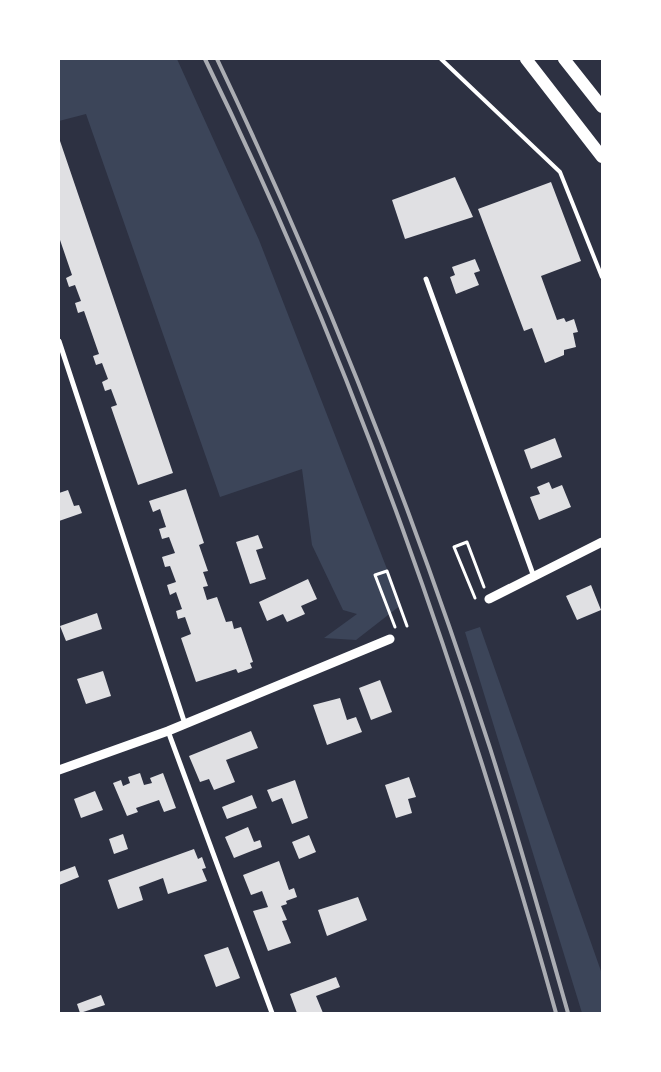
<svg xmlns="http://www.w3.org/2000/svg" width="661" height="1072" viewBox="0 0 661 1072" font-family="'PT Sans Narrow',sans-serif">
<rect width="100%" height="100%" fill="#2d3142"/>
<path fill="#3c4559" d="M 59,59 L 177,59 L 259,240 L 401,605 L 356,640 L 324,638 L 357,614 L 343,610 L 312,545 L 302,469 L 220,497 L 86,114 L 59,121 Z
M 480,627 L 602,974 L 602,1013 L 582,1013 L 465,632 Z"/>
<path fill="#e0e0e3" d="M 59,138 L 173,473 L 138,485 L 111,407 L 117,405 L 111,389 L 105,391 L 102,382 L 108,379 L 102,363 L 96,365 L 93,356 L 99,354 L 84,311 L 78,313 L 75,303 L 81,301 L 75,285 L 69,287 L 66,278 L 72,275 L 59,237 Z
M 455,177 L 473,217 L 405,239 L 392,200 Z
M 551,182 L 581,261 L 541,276 L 557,320 L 564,318 L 566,322 L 574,319 L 578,332 L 573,333 L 576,347 L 564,350 L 564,355 L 545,363 L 532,328 L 524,331 L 478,209 Z
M 475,259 L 480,271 L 474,273 L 479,285 L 456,294 L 450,277 L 455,275 L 452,267 Z
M 555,438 L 562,457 L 531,469 L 524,450 Z
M 549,482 L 552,489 L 562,485 L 571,507 L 539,520 L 530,497 L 540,494 L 537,487 Z
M 186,489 L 204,543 L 199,545 L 208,571 L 203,572 L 208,586 L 203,587 L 207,600 L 217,597 L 226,622 L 232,621 L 234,629 L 241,627 L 253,662 L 250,663 L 252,668 L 238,673 L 236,669 L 196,682 L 181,638 L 191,634 L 185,617 L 178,619 L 176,611 L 182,609 L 176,592 L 170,595 L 167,585 L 176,582 L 170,566 L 165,567 L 162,557 L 175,553 L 169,537 L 162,539 L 159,529 L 166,527 L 160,509 L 153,512 L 149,501 Z
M 68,490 L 74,506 L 79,505 L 82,513 L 59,521 L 59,493 Z
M 258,535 L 263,548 L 256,550 L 266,579 L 250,584 L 236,542 Z
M 308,579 L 317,599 L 301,606 L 305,614 L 287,622 L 283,614 L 267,621 L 259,602 Z
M 591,585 L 601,610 L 577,620 L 566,596 Z
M 97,613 L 102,629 L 66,641 L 60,626 Z
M 103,671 L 111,696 L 86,704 L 77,679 Z
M 380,680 L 392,712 L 371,720 L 359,688 Z
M 340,698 L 347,720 L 356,717 L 362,732 L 327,745 L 313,705 Z
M 251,731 L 258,748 L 226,760 L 235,782 L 214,790 L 209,779 L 200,782 L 189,756 Z
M 140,773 L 144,785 L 152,783 L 150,778 L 163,773 L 176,808 L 164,812 L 159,800 L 136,808 L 138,812 L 127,816 L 113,783 L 121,780 L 123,786 L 130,783 L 128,777 Z
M 409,777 L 416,797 L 408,799 L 412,813 L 396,818 L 385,785 Z
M 295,780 L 308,818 L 292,824 L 282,798 L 272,802 L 267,790 Z
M 95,791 L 103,810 L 81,818 L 74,799 Z
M 252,795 L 257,808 L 227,819 L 222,807 Z
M 248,827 L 254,842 L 260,840 L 262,847 L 234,858 L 225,837 Z
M 123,834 L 128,849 L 114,854 L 109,839 Z
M 309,835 L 316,852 L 299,859 L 292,842 Z
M 194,849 L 198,859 L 202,857 L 206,868 L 202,869 L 207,881 L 168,894 L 163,878 L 139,887 L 143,900 L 118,909 L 108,880 Z
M 279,861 L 289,890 L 294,888 L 297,897 L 286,901 L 287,904 L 281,906 L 287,920 L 282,921 L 291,943 L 268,951 L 253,911 L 268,907 L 262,891 L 251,895 L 243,875 Z
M 75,866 L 79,877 L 59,885 L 59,872 Z
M 358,897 L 367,920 L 327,936 L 318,910 Z
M 228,947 L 240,978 L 216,987 L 204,955 Z
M 336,977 L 340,987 L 316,996 L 323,1013 L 297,1013 L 290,994 Z
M 101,995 L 105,1005 L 80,1013 L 77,1004 Z"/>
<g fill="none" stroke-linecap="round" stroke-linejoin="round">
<path stroke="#fff" stroke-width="3" d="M 475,598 L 454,547 L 467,542 L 484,587
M 395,627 L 375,575 L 387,571 L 407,626"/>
<path stroke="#fff" stroke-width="4" d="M 441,59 L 560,172 L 602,277"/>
<path stroke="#fff" stroke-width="5" d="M 426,279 L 534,577
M 59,341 L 185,724
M 168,731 L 272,1013"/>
<path stroke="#fff" stroke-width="9" d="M 489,599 L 602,542
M 59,770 L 168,731 L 390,639"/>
<path stroke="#fff" stroke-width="12" d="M 526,59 L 602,157
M 564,59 L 602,107"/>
<path stroke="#abadb3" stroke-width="4" d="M 205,59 C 354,364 465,687 556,1013
M 217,59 C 323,282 414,513 490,748 C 518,836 543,925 568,1013"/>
</g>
<rect width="661" height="1072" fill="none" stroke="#ffffff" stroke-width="120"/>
</svg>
